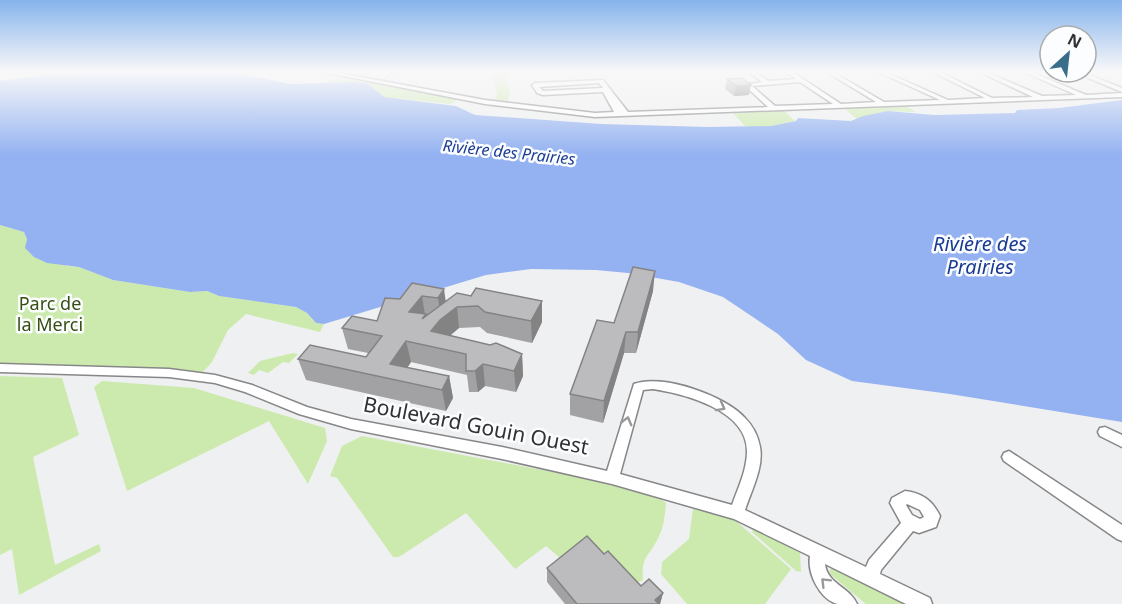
<svg xmlns="http://www.w3.org/2000/svg" width="1122" height="604" viewBox="0 0 1122 604" font-family="'Noto Sans',sans-serif">
<rect width="100%" height="100%" fill="#eff0f1"/>
<path fill="#cceaad" d="M 491,71 L 573,71 L 505,75 L 510,92 L 507,104 L 494,102 L 497,95 Z
M 347,75 L 460,98 L 450,104 L 384,97 L 367,83 L 355,82 L 320,85 Z
M 899,102 L 916,112 L 888,111 L 857,119 L 841,106 Z
M 780,107 L 795,121 L 771,126 L 745,126 L 730,110 Z
M 0,225 L 24,232 L 27,239 L 67,266 L 79,267 L 113,280 L 190,292 L 207,291 L 219,296 L 296,307 L 307,313 L 316,323 L 324,324 L 320,332 L 246,314 L 228,330 L 212,362 L 203,372 L 79,365 L 0,364 Z
M 293,353 L 298,354 L 289,363 L 283,362 L 268,373 L 259,370 L 254,375 L 248,373 L 260,361 Z
M 0,376 L 62,378 L 79,435 L 33,457 L 55,565 L 99,544 L 101,551 L 19,595 L 12,549 L 0,555 Z
M 102,381 L 194,388 L 325,428 L 327,441 L 308,484 L 269,421 L 127,491 L 94,387 Z
M 362,436 L 569,475 L 658,497 L 666,503 C 665,513 664,527 659,536 C 650,557 641,554 643,580 L 635,584 L 566,563 L 546,546 L 515,569 L 466,513 L 399,557 L 393,557 L 337,478 L 330,476 L 342,446 Z
M 696,507 L 736,521 L 791,569 L 765,604 L 687,604 L 661,574 L 662,562 L 689,539 L 693,508 Z
M 753,529 L 800,553 L 801,572 L 796,571 L 752,532 Z
M 831,569 L 834,569 L 905,604 L 866,604 L 831,575 L 829,571 Z"/>
<path fill="#94b2f1" d="M 136,71 L 237,71 L 245,75 L 290,84 L 355,82 L 367,83 L 384,97 L 456,106 L 475,115 L 601,124 L 708,127 L 771,126 L 796,121 L 798,118 L 851,121 L 863,116 L 888,111 L 934,115 L 1015,113 L 1017,110 L 1059,108 L 1122,100 L 1122,422 L 950,394 L 852,381 L 806,360 L 778,334 L 723,297 L 679,282 L 628,273 L 596,270 L 531,269 L 486,275 L 324,324 L 316,323 L 307,313 L 296,307 L 219,296 L 207,291 L 190,292 L 113,280 L 79,267 L 47,263 L 34,257 L 25,248 L 27,239 L 24,232 L 0,225 L 0,81 L 52,74 Z"/>
<g fill="none" stroke-linecap="round" stroke-linejoin="round">
<path stroke="#94b2f1" stroke-width="1.5" d="M 383,80 L 396,71"/>
<defs>
<path id="minor" d="M 318,71 L 328,71 L 485,100 L 595,113 L 614,112 L 603,92 L 543,95 L 537,93 L 532,85 L 535,83 L 603,80 L 628,112 L 768,107 L 744,85 L 762,82 L 748,71 L 754,71 L 768,81 L 796,79 L 785,71 L 791,71 L 841,104 L 876,102 L 825,71 L 831,71 L 884,102 L 940,100 L 876,71 L 883,71 L 948,100 L 985,98 L 931,71 L 938,71 L 992,98 L 1033,97 L 977,71 L 984,71 L 1042,96 L 1076,95 L 1022,71 L 1029,71 L 1086,95 L 1122,93 L 1122,97 L 595,117 L 485,104 ZM 800,82 L 833,104 L 775,106 L 752,86 ZM 599,83 L 603,88 L 543,91 L 539,87 Z
M 1074,72 L 1082,72 L 1122,88 L 1122,92 Z
M 0,364 L 169,369 L 215,375 L 252,385 L 307,407 L 351,419 L 502,447 L 607,471 L 634,384 C 662,373 726,396 745,418 C 753,426 758,436 760,447 C 764,467 751,491 745,510 L 866,567 L 869,560 L 901,523 L 890,503 L 892,498 L 905,491 C 922,493 932,500 940,516 L 936,527 L 919,533 L 913,531 L 881,570 L 880,574 L 930,598 L 932,604 L 906,604 L 825,564 C 827,584 850,587 857,604 C 851,604 844,604 838,604 C 820,600 807,573 810,556 L 734,519 L 612,484 L 502,459 L 351,429 L 299,414 L 245,392 L 215,383 L 169,377 L 0,372 ZM 653,389 C 685,394 747,410 747,451 C 747,470 738,488 732,505 L 620,474 L 643,390 ZM 907,504 L 920,510 L 924,517 L 920,519 L 912,515 L 906,505 Z
M 1105,427 L 1122,435 L 1122,447 L 1100,436 L 1098,432 L 1100,428 Z
M 1009,451 L 1122,525 L 1122,541 L 1117,539 L 1004,461 L 1002,457 L 1004,453 Z"/>
</defs>
<use href="#minor" stroke="#878789" stroke-width="3"/>
<use href="#minor" fill="#fff" fill-rule="evenodd"/>
</g>
<path fill="#a2a1a3" d="M 727,79 L 749,95 L 734,96 L 725,89 Z
M 412,283 L 446,301 L 471,296 L 542,301 L 542,322 L 532,343 L 487,333 L 480,327 L 459,328 L 450,336 L 522,354 L 523,376 L 516,392 L 485,386 L 478,392 L 469,392 L 467,375 L 411,362 L 407,368 L 449,376 L 453,398 L 446,411 L 306,380 L 298,359 L 366,357 L 368,353 L 348,349 L 342,328 L 377,321 L 400,299 Z
M 653,291 L 636,353 L 624,353 L 603,423 L 570,415 L 570,394 Z
M 604,554 L 641,586 L 663,593 L 660,604 L 565,604 L 547,582 L 547,568 Z"/>
<path fill="#848384" d="M 751,85 L 749,95 L 734,96 L 736,86 Z
M 655,271 L 653,291 L 636,353 L 638,332 Z
M 444,289 L 447,310 L 441,319 L 438,298 Z
M 422,296 L 425,315 L 426,314 L 429,335 L 409,312 Z
M 542,301 L 542,322 L 532,343 L 531,321 Z
M 457,307 L 459,328 L 443,341 L 431,331 L 440,320 Z
M 626,332 L 624,353 L 603,423 L 604,401 Z
M 406,341 L 411,362 L 399,380 L 390,364 Z
M 522,354 L 523,376 L 516,392 L 514,371 Z
M 483,364 L 485,386 L 478,392 L 475,371 Z
M 449,376 L 453,398 L 446,411 L 442,390 Z
M 663,593 L 660,604 L 654,604 L 655,600 Z"/>
<path fill="#bcbbbd" stroke="#848384" stroke-width="1.5" d="M 742,78 L 751,85 L 736,86 L 727,79 Z
M 633,267 L 655,271 L 638,332 L 626,332 L 604,401 L 570,394 L 597,320 L 614,323 Z
M 412,283 L 444,289 L 438,298 L 422,296 L 409,312 L 426,314 L 422,319 L 457,293 L 471,296 L 476,288 L 542,301 L 531,321 L 485,312 L 478,306 L 457,307 L 440,320 L 431,331 L 490,345 L 496,343 L 522,354 L 514,371 L 483,364 L 475,371 L 466,371 L 466,354 L 406,341 L 390,364 L 449,376 L 442,390 L 298,359 L 310,345 L 366,357 L 382,336 L 342,328 L 352,316 L 377,321 L 385,298 L 400,299 Z
M 587,536 L 604,554 L 608,551 L 641,586 L 649,579 L 663,593 L 655,600 L 659,604 L 577,604 L 547,568 Z"/>
<defs><path id="oneway-chevron" d="M-2-3.5L2.5 0L-2 3.5" fill="none" stroke-width="1.6" stroke-linecap="round" stroke-linejoin="round" transform="scale(1.5)"/></defs>
<g stroke="#989898">
<use href="#oneway-chevron" transform="translate(721 407) rotate(29)"/>
<use href="#oneway-chevron" transform="translate(627 421) rotate(-75)"/>
<use href="#oneway-chevron" transform="translate(825 582) rotate(-135)"/>
</g>
<linearGradient id="sky" x2="0" y2="1"><stop stop-color="#86b3ec"/><stop offset="0.46" stop-color="#f8f8f9"/><stop offset="1" stop-color="#f8f8f9" stop-opacity="0"/></linearGradient>
<rect width="1122" height="155" fill="url(#sky)"/>
<g text-anchor="middle" stroke-width="5" stroke-linejoin="round" paint-order="stroke">
<g font-size="16" font-style="italic" fill="#193b94" stroke="#fcfdff">
<text transform="translate(509 152) rotate(6)" y="6">Rivière des Prairies</text>
</g>
<g font-size="18" fill="#344e11" stroke="#fcfdff">
<text x="50" y="310">Parc de<tspan x="50" dy="21">la Merci</tspan></text>
</g>
<g font-size="20" font-style="italic" fill="#193b94" stroke="#fcfdff">
<text x="980" y="251">Rivière des<tspan x="980" dy="23">Prairies</tspan></text>
</g>
<g font-size="21" fill="#313232" stroke="#fcfdff">
<text transform="translate(476 426) rotate(11)" y="7">Boulevard Gouin Ouest</text>
</g>
</g>
<g transform="translate(1068 54) rotate(27)"><circle r="28" fill="#fcfdff" stroke="#abacad" stroke-width="1.5"/>
<path d="M0-4.5L10 22L0 15L-10 22Z" fill="#386e89"/>
<text y="-9" font-size="16" font-weight="bold" text-anchor="middle" fill="#313232">N</text>
</g>
</svg>
